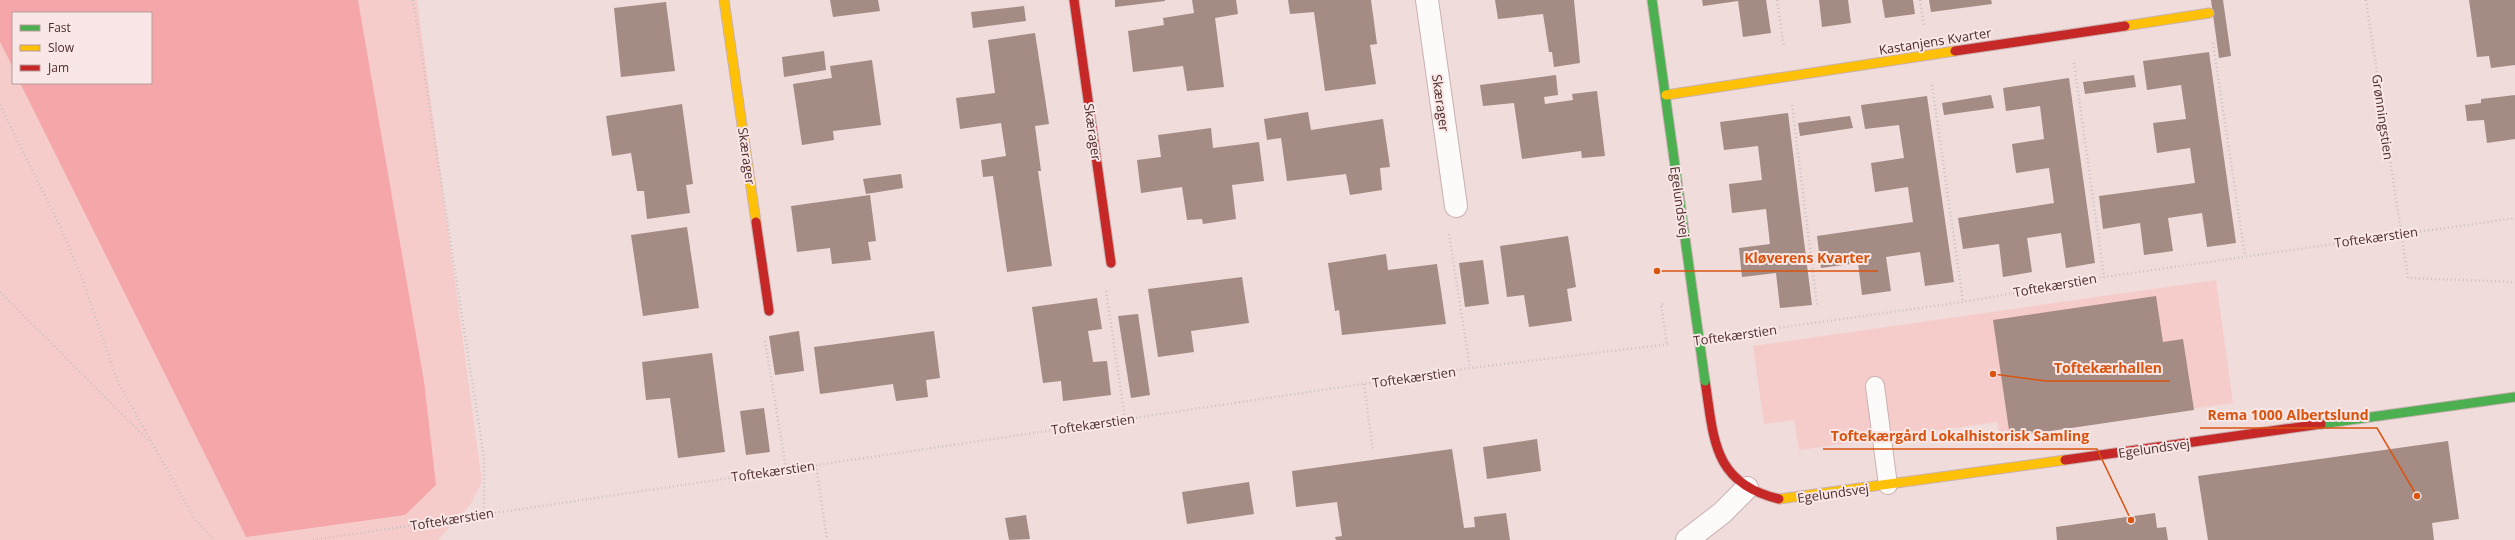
<svg xmlns="http://www.w3.org/2000/svg" width="2515" height="540" viewBox="0 0 2515 540" font-family="'Open Sans',sans-serif">
<rect width="100%" height="100%" fill="#f0dcdb"/>
<path fill="#f6cccb" d="M 358,0 L 417,0 L 482,482 L 470,505 L 438,540 L 0,540 L 0,42 L 13,68 L 13,83 L 20,83 L 246,537 L 424,381 Z
M 2216,280 L 2233,403 L 2000,436 L 1997,422 L 1799,450 L 1794,420 L 1764,424 L 1753,346 Z"/>
<path fill="#f5a6a8" d="M 0,0 L 358,0 L 424,381 L 436,485 L 405,515 L 246,537 L 20,83 L 151,83 L 151,13 L 13,13 L 13,68 L 0,42 Z"/>
<path fill="#a48b84" d="M 830,0 L 878,0 L 880,11 L 833,17 Z
M 1115,0 L 1165,0 L 1165,1 L 1115,7 Z
M 1192,0 L 1236,0 L 1238,14 L 1215,18 L 1224,87 L 1187,91 L 1183,66 L 1133,72 L 1128,31 L 1164,25 L 1163,18 L 1194,13 Z
M 1288,0 L 1371,0 L 1377,44 L 1370,45 L 1376,84 L 1325,91 L 1314,12 L 1290,14 Z
M 1495,0 L 1574,0 L 1580,63 L 1554,67 L 1552,52 L 1549,52 L 1543,14 L 1498,19 Z
M 1702,0 L 1766,0 L 1771,33 L 1743,37 L 1738,1 L 1703,6 Z
M 1819,0 L 1848,0 L 1851,23 L 1822,27 Z
M 1882,0 L 1913,0 L 1915,14 L 1885,18 Z
M 1929,0 L 1991,0 L 1992,4 L 1931,12 Z
M 2211,0 L 2223,0 L 2231,56 L 2219,58 Z
M 2469,0 L 2515,0 L 2515,65 L 2491,68 L 2489,56 L 2477,57 Z
M 666,2 L 675,71 L 621,77 L 614,8 Z
M 1024,6 L 1026,21 L 973,28 L 971,12 Z
M 1035,33 L 1049,124 L 1035,126 L 1041,171 L 1038,171 L 1052,266 L 1007,272 L 993,176 L 983,177 L 981,160 L 1006,156 L 1001,123 L 960,129 L 956,98 L 995,93 L 988,40 Z
M 824,51 L 826,70 L 784,77 L 782,57 Z
M 2209,52 L 2236,243 L 2207,247 L 2202,213 L 2168,218 L 2173,251 L 2144,255 L 2140,223 L 2103,229 L 2099,196 L 2195,183 L 2190,148 L 2157,153 L 2153,123 L 2186,119 L 2181,85 L 2147,90 L 2143,61 Z
M 872,60 L 881,125 L 833,131 L 834,140 L 802,145 L 793,84 L 832,78 L 830,66 Z
M 1556,75 L 1558,95 L 1544,97 L 1545,104 L 1573,100 L 1572,94 L 1597,91 L 1605,156 L 1582,158 L 1581,151 L 1522,159 L 1514,103 L 1483,106 L 1480,85 Z
M 2134,75 L 2136,87 L 2085,94 L 2083,82 Z
M 2069,78 L 2095,263 L 2066,268 L 2061,233 L 2027,238 L 2032,272 L 2003,277 L 1999,244 L 1963,249 L 1958,218 L 2054,203 L 2049,168 L 2016,173 L 2012,144 L 2044,139 L 2040,106 L 2006,111 L 2003,88 Z
M 1991,95 L 1994,108 L 1944,115 L 1942,103 Z
M 2515,95 L 2515,139 L 2487,143 L 2484,120 L 2467,121 L 2465,105 L 2481,103 L 2481,99 Z
M 1927,96 L 1954,282 L 1925,286 L 1920,252 L 1886,257 L 1891,291 L 1862,295 L 1858,263 L 1821,268 L 1817,236 L 1913,222 L 1908,187 L 1875,192 L 1871,163 L 1904,158 L 1899,125 L 1865,129 L 1861,105 Z
M 682,104 L 693,184 L 686,185 L 690,213 L 647,219 L 644,191 L 637,191 L 631,153 L 612,156 L 606,116 Z
M 1308,112 L 1311,130 L 1383,119 L 1390,167 L 1380,168 L 1382,190 L 1350,195 L 1346,174 L 1287,181 L 1281,138 L 1267,140 L 1264,119 Z
M 1788,113 L 1812,305 L 1780,308 L 1776,273 L 1742,277 L 1739,248 L 1770,244 L 1766,209 L 1732,213 L 1729,184 L 1762,180 L 1758,146 L 1724,150 L 1720,122 Z
M 1850,116 L 1853,128 L 1800,136 L 1798,123 Z
M 1211,128 L 1213,148 L 1259,142 L 1264,181 L 1232,185 L 1236,219 L 1203,224 L 1202,219 L 1187,220 L 1182,187 L 1141,193 L 1137,160 L 1161,157 L 1158,135 Z
M 901,174 L 903,188 L 866,194 L 863,179 Z
M 870,195 L 876,241 L 868,242 L 871,260 L 832,264 L 830,248 L 797,252 L 791,206 Z
M 687,227 L 699,308 L 643,316 L 631,235 Z
M 1568,236 L 1576,287 L 1567,289 L 1572,321 L 1529,327 L 1524,295 L 1507,297 L 1500,246 Z
M 1386,254 L 1388,270 L 1437,264 L 1446,324 L 1342,335 L 1339,310 L 1335,311 L 1328,263 Z
M 1483,260 L 1489,304 L 1465,307 L 1459,263 Z
M 1242,277 L 1249,323 L 1191,331 L 1194,352 L 1158,357 L 1148,289 Z
M 2156,296 L 2163,342 L 2183,339 L 2194,410 L 2010,437 L 1993,320 Z
M 1097,298 L 1102,329 L 1088,331 L 1093,362 L 1107,361 L 1111,395 L 1063,401 L 1061,381 L 1043,383 L 1032,307 Z
M 1138,314 L 1150,395 L 1131,398 L 1118,316 Z
M 799,331 L 804,371 L 775,375 L 769,336 Z
M 934,331 L 940,378 L 926,380 L 928,397 L 896,401 L 893,384 L 820,394 L 814,347 Z
M 712,353 L 725,452 L 678,458 L 670,398 L 646,400 L 642,362 Z
M 764,408 L 770,452 L 746,455 L 740,411 Z
M 1537,439 L 1541,471 L 1487,479 L 1483,447 Z
M 2448,441 L 2459,519 L 2432,523 L 2434,540 L 2208,540 L 2198,476 Z
M 1452,449 L 1464,528 L 1475,527 L 1474,517 L 1506,513 L 1510,540 L 1336,540 L 1335,537 L 1342,536 L 1337,502 L 1296,507 L 1292,471 Z
M 1249,482 L 1254,514 L 1187,524 L 1182,492 Z
M 2155,513 L 2157,528 L 2166,527 L 2168,540 L 2057,540 L 2056,527 Z
M 1026,515 L 1030,539 L 1009,540 L 1005,518 Z"/>
<g fill="none" stroke-linecap="round" stroke-linejoin="round">
<defs>
<path id="lane" d="M 1875,386 L 1888,485"/>
<path id="street" d="M 1427,0 L 1456,206
M 1687,540 L 1722,513 L 1747,488"/>
<path id="fast" d="M 1652,0 L 1694,303
M 2321,424 L 2515,397"/>
<path id="slow" d="M 724,0 L 756,222
M 2125,26 L 2209,13
M 1666,95 L 1955,51
M 1779,499 L 2065,460"/>
<path id="jam" d="M 1074,0 L 1111,263
M 1955,51 L 2125,26
M 756,222 L 769,311
M 1705,381 C 1714,438 1712,483 1779,499
M 2065,460 L 2321,424"/>
</defs>
<use href="#lane" stroke="#c9b1b0" stroke-width="20"/>
<use href="#street" stroke="#c9b1b0" stroke-width="24"/>
<use href="#fast" stroke="#c9b1b0" stroke-width="11"/>
<use href="#slow" stroke="#c9b1b0" stroke-width="11"/>
<use href="#jam" stroke="#c9b1b0" stroke-width="11"/>
<path stroke="#cac2c2" stroke-width="2.5" stroke-dasharray="1 3" stroke-linecap="butt" d="M 413,0 L 484,458 L 484,514
M 1777,0 L 1784,47
M 1920,0 L 1924,27
M 2366,0 L 2408,278 L 2515,282
M 2213,43 L 2245,256
M 2074,63 L 2104,277
M 1932,85 L 1963,302
M 0,105 L 58,222 L 81,275 L 117,380 L 195,520 L 215,540
M 1792,105 L 1817,305
M 1449,234 L 1470,368
M 1106,291 L 1125,419
M 0,292 L 149,441
M 1663,304 L 1661,304 L 1667,345
M 1728,335 L 1963,302 L 2104,277 L 2515,218
M 765,341 L 786,469
M 1364,384 L 1373,451
M 816,465 L 827,540
M 313,540 L 1470,368 L 1670,344"/>
<use href="#lane" stroke="#fdfafa" stroke-width="18"/>
<use href="#street" stroke="#fdfafa" stroke-width="22"/>
<use href="#fast" stroke="#4caf50" stroke-width="9"/>
<use href="#slow" stroke="#ffc107" stroke-width="9"/>
<use href="#jam" stroke="#c62828" stroke-width="9"/>
<defs>
<path id="fast-bridge" d="M 1694,303 L 1705,381"/>
</defs>
<use href="#fast-bridge" stroke="#c9b1b0" stroke-width="11" stroke-linecap="butt"/>
<use href="#fast-bridge" stroke="#4caf50" stroke-width="9"/>
</g>
<g text-anchor="middle" stroke-width="4" stroke-linejoin="round" paint-order="stroke">
<g font-size="13" fill="#4e2c2c" stroke="#f9e6e6">
<text transform="translate(1935 41) rotate(-9)" y="5">Kastanjens Kvarter</text>
<text transform="translate(1441 103) rotate(82)" y="5">Skærager</text>
<text transform="translate(2383 117) rotate(82)" y="5">Grønningstien</text>
<text transform="translate(1093 132) rotate(82)" y="5">Skærager</text>
<text transform="translate(747 156) rotate(82)" y="5">Skærager</text>
<text transform="translate(1680 202) rotate(82)" y="5">Egelundsvej</text>
<text transform="translate(2376 237) rotate(-8)" y="5">Toftekærstien</text>
<text transform="translate(2055 285) rotate(-10)" y="5">Toftekærstien</text>
<text transform="translate(1735 335) rotate(-8)" y="5">Toftekærstien</text>
<text transform="translate(1414 377) rotate(-8)" y="5">Toftekærstien</text>
<text transform="translate(1093 424) rotate(-8)" y="5">Toftekærstien</text>
<text transform="translate(2154 448) rotate(-8)" y="5">Egelundsvej</text>
<text transform="translate(773 471) rotate(-8)" y="5">Toftekærstien</text>
<text transform="translate(1833 493) rotate(-8)" y="5">Egelundsvej</text>
<text transform="translate(452 519) rotate(-9)" y="5">Toftekærstien</text>
</g>
</g>
<path fill="none" stroke="#d9540f" stroke-width="1.5" d="M1657 271L1736 271H1878M1993 374L2046 381H2170M2417 496L2377 428H2200M2131 520L2097 449H1823"/>
<g fill="#d9540f" stroke="#f9e6e6" stroke-width="1.5">
<circle cx="1657" cy="271" r="4"/>
<circle cx="1993" cy="374" r="4"/>
<circle cx="2417" cy="496" r="4"/>
<circle cx="2131" cy="520" r="4"/>
</g>
<g font-size="14" text-anchor="middle" font-weight="bold" fill="#d9540f" stroke="#f9e6e6" stroke-width="4" stroke-linejoin="round" paint-order="stroke">
<text x="1807" y="263">Kløverens Kvarter</text>
<text x="2108" y="373">Toftekærhallen</text>
<text x="2288" y="420">Rema 1000 Albertslund</text>
<text x="1960" y="441">Toftekærgård Lokalhistorisk Samling</text>
</g>
<rect x="12" y="12" width="140" height="72" fill="#f9e6e6" stroke="#b59c9c"/>
<rect x="20" y="25" width="20" height="6" fill="#4caf50" stroke="#b59c9c"/>
<text x="48" y="32" font-size="12" fill="#4e2c2c">Fast</text>
<rect x="20" y="45" width="20" height="6" fill="#ffc107" stroke="#b59c9c"/>
<text x="48" y="52" font-size="12" fill="#4e2c2c">Slow</text>
<rect x="20" y="65" width="20" height="6" fill="#c62828" stroke="#b59c9c"/>
<text x="48" y="72" font-size="12" fill="#4e2c2c">Jam</text>
</svg>
